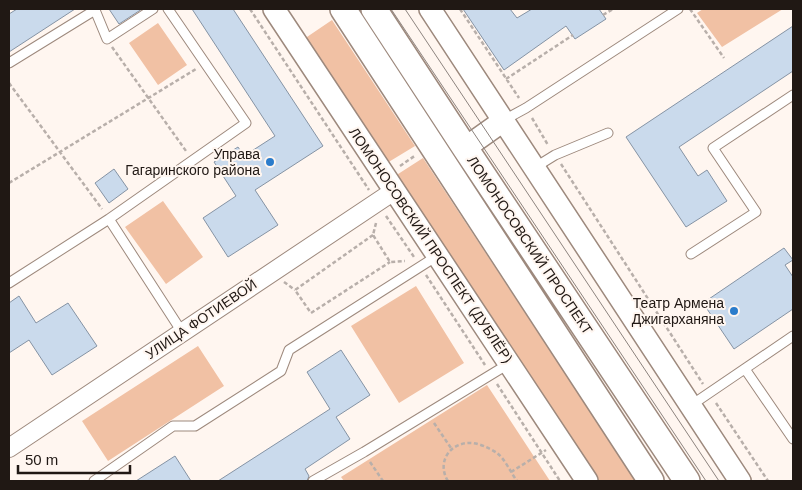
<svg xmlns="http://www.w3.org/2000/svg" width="802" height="490" viewBox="0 0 802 490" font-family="Helvetica,sans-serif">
<rect width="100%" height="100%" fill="#fff6f0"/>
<path fill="#f1c1a4" d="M 703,9 L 783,9 L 722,47 L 697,13 Z
M 332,20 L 415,146 L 387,163 L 304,39 Z
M 158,23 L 187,65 L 158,85 L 129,43 Z
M 423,158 L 636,481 L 597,481 L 395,176 Z
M 163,201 L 203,257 L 166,284 L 125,227 Z
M 416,286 L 464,363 L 399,403 L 351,326 Z
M 198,346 L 224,386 L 108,461 L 82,421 Z
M 487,385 L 550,481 L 344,481 L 341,477 Z"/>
<path fill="#cadaec" stroke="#8593a4" d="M 17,9 L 75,9 L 9,52 L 9,14 Z
M 109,9 L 142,9 L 119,24 Z
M 192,9 L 233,9 L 323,146 L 255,190 L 278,225 L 228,257 L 203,218 L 236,196 L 214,162 L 238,147 L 244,156 L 275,136 Z
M 463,9 L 510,9 L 517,18 L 532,9 L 599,9 L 606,19 L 575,39 L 566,26 L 504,70 Z
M 793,26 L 793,71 L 679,147 L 698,176 L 707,170 L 727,201 L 686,227 L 626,137 Z
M 114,169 L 128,189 L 109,203 L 95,183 Z
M 784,248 L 793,260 L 785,265 L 793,277 L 793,309 L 734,349 L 703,303 Z
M 19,296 L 36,323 L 68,303 L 97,346 L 52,375 L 29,340 L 9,353 L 9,303 Z
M 341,350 L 370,395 L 336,417 L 350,439 L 305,469 L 309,476 L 307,481 L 218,481 L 330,409 L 307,372 Z
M 175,456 L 191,481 L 136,481 Z"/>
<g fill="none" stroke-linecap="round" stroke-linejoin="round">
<defs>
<path id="service" d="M 9,63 L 95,10 L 107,39 L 153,9
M 504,120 L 526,108 L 678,9
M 534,168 L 555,155 L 608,133
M 109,219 L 246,123 L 168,9
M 691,254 L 756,212 L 713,148 L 793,95
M 9,283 L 109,219 L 182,332
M 745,369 L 793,439
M 690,406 L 793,336
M 94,481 L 173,426 L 195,426 L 281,371 L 289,350 L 437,256
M 313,481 L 364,452 L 510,363"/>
<path id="minor" d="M 9,448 L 394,191"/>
<path id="tertiary" d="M 274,9 L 587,481
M 430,9 L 740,481
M 465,148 L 503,121"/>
<path id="secondary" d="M 343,9 L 651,481
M 374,9 L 465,148 L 687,481"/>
</defs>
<use href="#service" stroke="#9d897d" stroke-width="11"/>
<use href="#minor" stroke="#9d897d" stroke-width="20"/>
<use href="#tertiary" stroke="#9d897d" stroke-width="24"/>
<use href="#secondary" stroke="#9d897d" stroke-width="28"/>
<path stroke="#b8afaa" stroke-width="2.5" stroke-dasharray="4 2.5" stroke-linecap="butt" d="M 250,9 L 369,190
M 460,9 L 519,98
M 690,9 L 724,58
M 603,15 L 613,9
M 112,47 L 186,151
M 506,79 L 573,35
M 9,83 L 102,209
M 532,118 L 548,145
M 561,164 L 703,384
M 400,166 L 416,155
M 9,183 L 196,69
M 386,216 L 414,257
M 376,223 L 373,235 L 390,262 L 405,261
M 373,235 L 295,290 L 311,313 L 390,262
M 426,275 L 485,365
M 284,282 L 295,290
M 497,384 L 560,481
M 716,403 L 768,481
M 434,423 L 451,448
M 370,462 L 383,481
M 511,472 L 546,450
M 448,481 C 437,464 448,444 468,443 C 477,442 489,448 497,453 C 505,459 511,473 517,481"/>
<use href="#service" stroke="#fff" stroke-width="9"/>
<use href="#minor" stroke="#fff" stroke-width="18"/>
<use href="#tertiary" stroke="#fff" stroke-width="21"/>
<use href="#secondary" stroke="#fff" stroke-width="25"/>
<path stroke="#8d847f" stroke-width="1" d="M 391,9 L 706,481
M 405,9 L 719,481"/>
</g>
<g fill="#2b7ccb" stroke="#fff6f0" stroke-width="2">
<circle cx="270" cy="162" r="5"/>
<circle cx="734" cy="311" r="5"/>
</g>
<g text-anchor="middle" stroke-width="4" stroke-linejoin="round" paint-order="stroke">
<g font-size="14" fill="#201814" stroke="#fff6f0" text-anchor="end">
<text x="260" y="159">Управа<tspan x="260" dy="16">Гагаринского района</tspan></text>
<text x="724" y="308">Театр Армена<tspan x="724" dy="16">Джигарханяна</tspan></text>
</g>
<g font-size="14" fill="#201814" stroke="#fff6f0">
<text transform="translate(431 245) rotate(56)" y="5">ЛОМОНОСОВСКИЙ ПРОСПЕКТ (ДУБЛЁР)</text>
<text transform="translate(530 245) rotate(56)" y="5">ЛОМОНОСОВСКИЙ ПРОСПЕКТ</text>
<text transform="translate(201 319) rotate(-34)" y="5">УЛИЦА ФОТИЕВОЙ</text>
</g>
</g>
<rect width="802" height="490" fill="none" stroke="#201814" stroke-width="20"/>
<path d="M18 465v8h112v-8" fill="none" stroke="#201814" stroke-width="2.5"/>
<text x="25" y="465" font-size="15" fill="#201814" stroke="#fff6f0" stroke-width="4" paint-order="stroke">50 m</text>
</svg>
